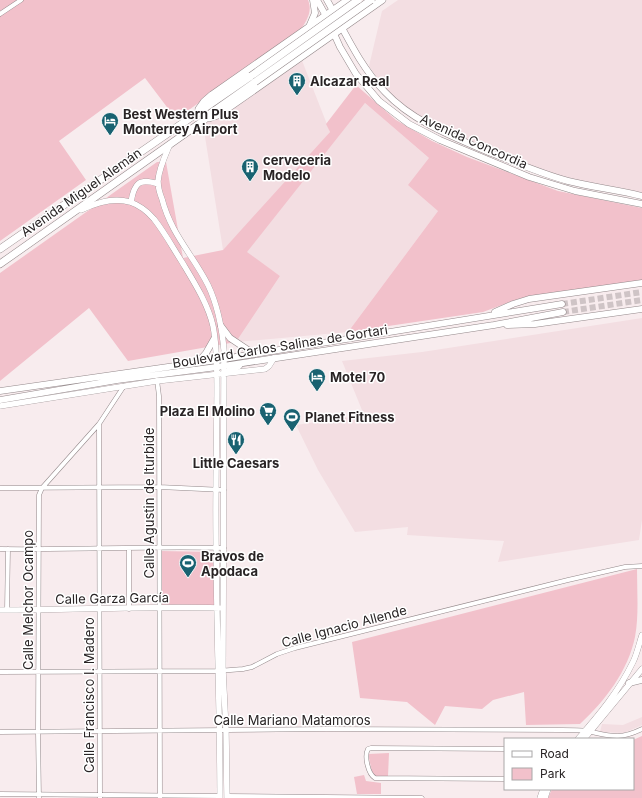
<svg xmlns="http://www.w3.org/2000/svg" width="642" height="798" viewBox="0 0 642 798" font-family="Inter,sans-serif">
<rect width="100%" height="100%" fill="#f8ecee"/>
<path fill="#f3dee2" d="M 398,0 L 642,0 L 642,195 L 565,179 L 529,166 L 424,120 L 400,103 L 381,83 L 369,66 L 382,11 Z
M 301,58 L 330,132 L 294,176 L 223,250 L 203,124 Z
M 365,103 L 429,158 L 438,211 L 348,332 L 236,342 L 280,276 L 246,252 Z
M 642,318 L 642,520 L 639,540 L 498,562 L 504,541 L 407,535 L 408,527 L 355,532 L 318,470 L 296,425 L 364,415 L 342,361 L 422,352 Z
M 642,717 L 642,725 L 624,733 L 600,732 L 602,724 L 623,725 Z"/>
<path fill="#f2c1cb" d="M 0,0 L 308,0 C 313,12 306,21 300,31 L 176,119 L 145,78 L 59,141 L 86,180 L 0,241 Z
M 356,85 L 396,120 L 432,141 L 467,157 L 558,191 L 642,208 L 642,280 L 521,298 L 483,312 L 348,332 L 438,211 L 408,185 L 429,158 L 365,103 L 247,252 L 280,276 L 236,342 L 128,361 L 89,308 L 0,381 L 0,273 L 157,162 L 166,162 L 183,258 L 223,250 L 330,132 L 326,124 Z
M 161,551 L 215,552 L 215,605 L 162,605 Z
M 637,569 C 637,592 639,615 635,637 C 628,671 605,701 580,724 L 526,725 L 524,692 L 493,700 L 482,709 L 445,706 L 435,725 L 407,702 L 360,698 L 352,642 Z
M 642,736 L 642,798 L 548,798 L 552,789 L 633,789 L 633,740 Z
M 389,753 L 388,776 L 373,776 L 368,754 Z
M 364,775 L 366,781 L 381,783 L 381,794 L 357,794 L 354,777 Z"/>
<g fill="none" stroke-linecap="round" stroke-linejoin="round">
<path stroke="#cfc4c6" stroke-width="6" stroke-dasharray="6 3" stroke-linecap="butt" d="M 562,304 L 642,292
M 563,312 L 642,300"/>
<defs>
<path id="street" d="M 0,14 L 21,0
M 157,380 L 159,396 L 160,798
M 99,424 L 100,798
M 0,488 L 159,487 L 224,490
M 0,549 C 75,550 149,546 224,548
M 129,609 L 129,549
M 7,610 L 8,549
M 0,672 L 218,671 L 243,669 L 252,667 L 277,654 L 295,648 L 568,580 L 625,567 L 642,566
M 0,732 L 326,729 L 562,730 C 570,730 579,730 587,731 C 611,736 619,740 642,729
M 505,749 L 371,748 L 368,749 C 364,756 368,774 375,778 L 505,779
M 0,794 L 220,796
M 227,796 L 422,798
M 39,798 L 38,732 L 39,495 L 42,488 L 99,424 L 124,386"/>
<path id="secondary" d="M 170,144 C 165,156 159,168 158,181 C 158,187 160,194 162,199 C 171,234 193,255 208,285 C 218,306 222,328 224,350 L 223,670 L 226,730 L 227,798
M 131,202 C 134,184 139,177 158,184
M 81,210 C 96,203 113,197 130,202 C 139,205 148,212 154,219 C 165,233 173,248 182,262 C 194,282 208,304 213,326 C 217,346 217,367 217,387 C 217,421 216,455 216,489 C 215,592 220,695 220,798
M 0,406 L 157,381 L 265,369 L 269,366 L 274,358
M 0,610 C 73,610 146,606 219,608
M 578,739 C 599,715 619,691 633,662 C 637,654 639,644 642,635
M 584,739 L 642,669
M 540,798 L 543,789
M 545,798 L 548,789"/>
<path id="primary" d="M 317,0 L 326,16 L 340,47 L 356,74 L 379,101 L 409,124 L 440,140 L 529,177 L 575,191 L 642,204
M 327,0 C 345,32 359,65 385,92 C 413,122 454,137 491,153 C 517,163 542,174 568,181 C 592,187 618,190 642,196
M 309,27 L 315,13 L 313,0
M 495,312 L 513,304 L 529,299 L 642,283
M 507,325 L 535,324 L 642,309
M 221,326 L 230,338 L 254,354
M 198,362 L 206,353 L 214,339
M 225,373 L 239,366
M 0,391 L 217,360 L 562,304
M 0,400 L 117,380 L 217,367 L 494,325 L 563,312
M 629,683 L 642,680"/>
<path id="highway" d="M 199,109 L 204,102 L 212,95 L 348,0
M 209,118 L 218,115 L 382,0
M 0,249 L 251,76
M 0,264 L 203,121 L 211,113 L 255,82"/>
</defs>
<use href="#street" stroke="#93888a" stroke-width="5"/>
<use href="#secondary" stroke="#93888a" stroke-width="6"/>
<use href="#primary" stroke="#93888a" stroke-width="7"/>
<use href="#highway" stroke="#93888a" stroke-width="8"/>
<use href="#street" stroke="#fff" stroke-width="4"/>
<use href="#secondary" stroke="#fff" stroke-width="5.5"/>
<use href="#primary" stroke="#fff" stroke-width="6"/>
<use href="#highway" stroke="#fff" stroke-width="7"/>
<defs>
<path id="highway-bridge" d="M 251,76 L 358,0
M 255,82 L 371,0"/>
</defs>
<use href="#highway-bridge" stroke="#93888a" stroke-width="8" stroke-linecap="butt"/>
<use href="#highway-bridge" stroke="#fff" stroke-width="7"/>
</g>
<defs>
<symbol id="building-pin" viewBox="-11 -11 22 30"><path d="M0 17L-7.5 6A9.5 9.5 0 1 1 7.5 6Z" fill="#196271" stroke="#fff"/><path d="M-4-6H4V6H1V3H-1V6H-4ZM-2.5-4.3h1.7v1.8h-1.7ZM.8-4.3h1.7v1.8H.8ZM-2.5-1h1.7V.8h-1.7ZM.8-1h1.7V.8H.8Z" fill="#fff"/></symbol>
<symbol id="hotel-pin" viewBox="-11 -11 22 30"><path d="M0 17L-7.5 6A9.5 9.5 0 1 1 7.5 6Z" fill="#196271" stroke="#fff"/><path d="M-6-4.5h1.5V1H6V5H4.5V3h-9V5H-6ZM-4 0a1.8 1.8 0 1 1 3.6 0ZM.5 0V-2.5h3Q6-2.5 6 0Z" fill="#fff"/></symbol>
<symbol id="supermarket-pin" viewBox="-11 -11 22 30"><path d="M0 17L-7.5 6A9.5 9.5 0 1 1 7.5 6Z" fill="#196271" stroke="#fff"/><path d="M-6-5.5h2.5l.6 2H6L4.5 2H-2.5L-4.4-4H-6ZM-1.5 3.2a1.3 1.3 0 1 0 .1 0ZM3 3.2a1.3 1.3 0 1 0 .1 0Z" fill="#fff"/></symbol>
<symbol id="stadium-pin" viewBox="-11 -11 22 30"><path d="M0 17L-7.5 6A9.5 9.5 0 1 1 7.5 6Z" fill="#196271" stroke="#fff"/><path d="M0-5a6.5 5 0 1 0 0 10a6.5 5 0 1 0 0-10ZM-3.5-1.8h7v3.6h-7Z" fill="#fff"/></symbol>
<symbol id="restaurant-pin" viewBox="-11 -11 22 30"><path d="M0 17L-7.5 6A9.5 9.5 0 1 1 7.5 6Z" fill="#196271" stroke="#fff"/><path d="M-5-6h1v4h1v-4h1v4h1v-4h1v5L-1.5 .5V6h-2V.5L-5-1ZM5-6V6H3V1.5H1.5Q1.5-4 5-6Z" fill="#fff"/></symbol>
</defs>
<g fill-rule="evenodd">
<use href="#building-pin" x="287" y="71" width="20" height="27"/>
<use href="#hotel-pin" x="100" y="111" width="20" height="27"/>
<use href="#building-pin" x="240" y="157" width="20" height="27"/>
<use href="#hotel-pin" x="307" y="367" width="20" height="27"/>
<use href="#supermarket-pin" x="258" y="401" width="20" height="27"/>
<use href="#stadium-pin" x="282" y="407" width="20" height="27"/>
<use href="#restaurant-pin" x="226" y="430" width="20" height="27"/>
<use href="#stadium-pin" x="178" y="553" width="20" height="27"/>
</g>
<g text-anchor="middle" stroke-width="3" stroke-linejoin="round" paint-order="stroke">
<g font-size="13" font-weight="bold" fill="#292425" stroke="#fff" text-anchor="start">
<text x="310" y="86">Alcazar Real</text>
<text x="123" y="119">Best Western Plus<tspan x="123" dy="15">Monterrey Airport</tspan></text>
<text x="263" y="165">cerveceria<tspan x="263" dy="15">Modelo</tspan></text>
<text x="330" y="382">Motel 70</text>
<text x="255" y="416" text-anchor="end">Plaza El Molino</text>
<text x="305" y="422">Planet Fitness</text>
<text x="236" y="468" text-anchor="middle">Little Caesars</text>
<text x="201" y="561">Bravos de<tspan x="201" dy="15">Apodaca</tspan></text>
</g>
<g font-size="13" fill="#292425" stroke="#fff">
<text transform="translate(474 141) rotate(24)" y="5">Avenida Concordia</text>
<text transform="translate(81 192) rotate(-35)" y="5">Avenida Miguel Alemán</text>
<text transform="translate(280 346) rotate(-9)" y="5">Boulevard Carlos Salinas de Gortari</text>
<text transform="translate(149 503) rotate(-90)" y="5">Calle Agustin de Iturbide</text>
<text transform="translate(112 598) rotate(-1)" y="5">Calle Garza García</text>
<text transform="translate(28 600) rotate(-90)" y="5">Calle Melchor Ocampo</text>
<text transform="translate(344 626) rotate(-15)" y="5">Calle Ignacio Allende</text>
<text transform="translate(89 695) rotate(-90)" y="5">Calle Francisco I. Madero</text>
<text x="292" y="725">Calle Mariano Matamoros</text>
</g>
</g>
<rect x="504" y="738" width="130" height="52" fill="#ffffff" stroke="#a9a7a8"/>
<rect x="512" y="751" width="20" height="6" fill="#ffffff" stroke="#a9a7a8"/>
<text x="540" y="758" font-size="12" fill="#292425">Road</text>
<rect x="512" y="768" width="20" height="12" fill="#f2c1cb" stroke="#a9a7a8"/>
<text x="540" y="778" font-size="12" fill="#292425">Park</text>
</svg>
